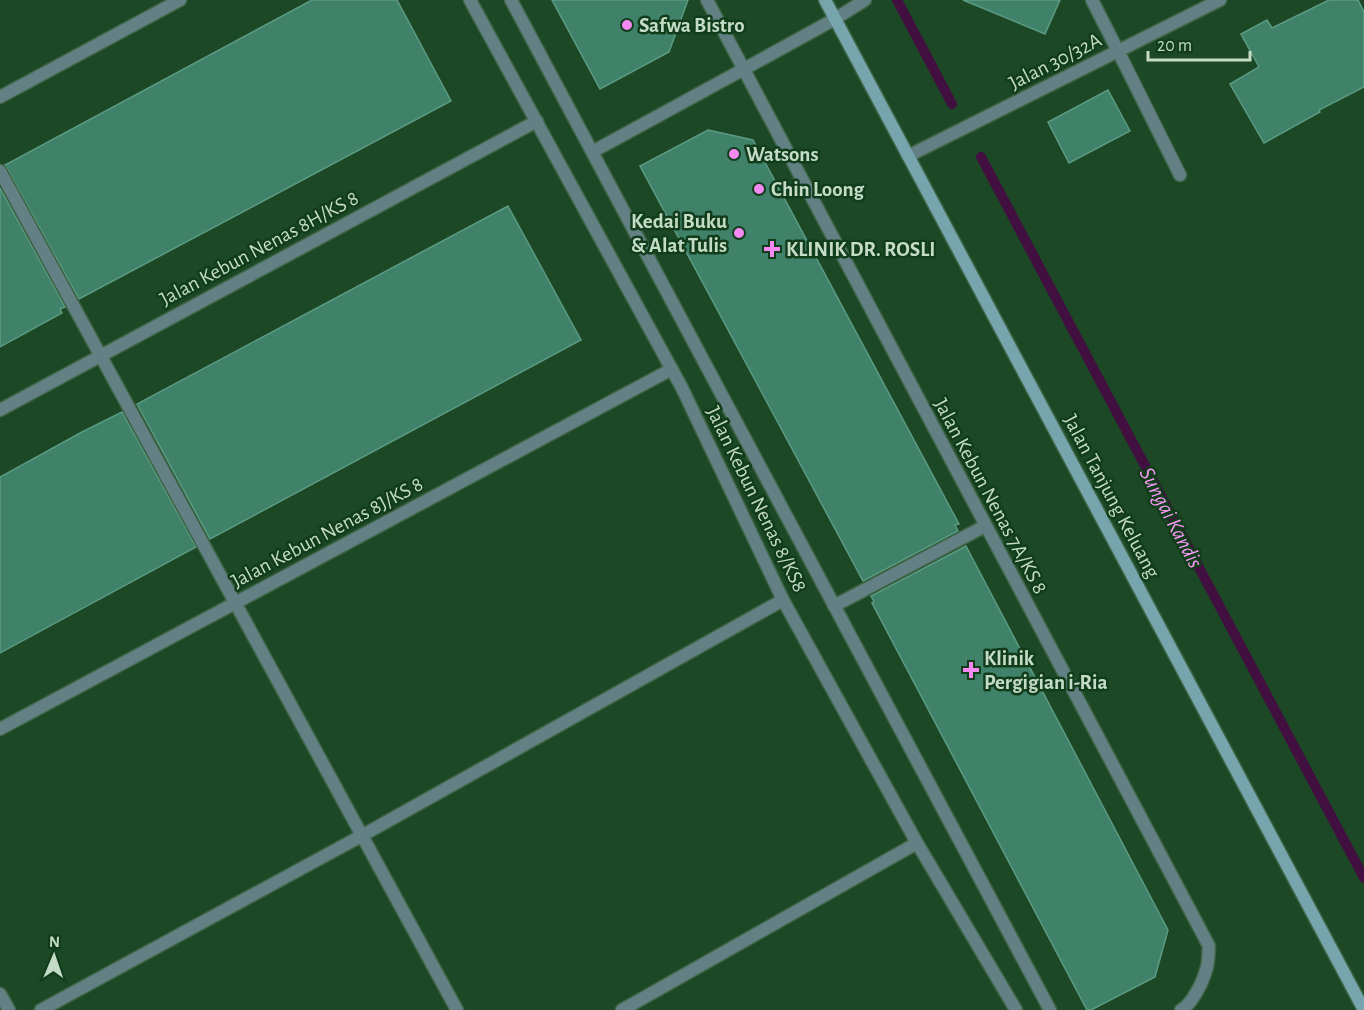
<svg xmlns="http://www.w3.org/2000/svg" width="1364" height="1010" viewBox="0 0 1364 1010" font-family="'Alegreya Sans',sans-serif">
<rect width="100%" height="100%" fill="#1d4825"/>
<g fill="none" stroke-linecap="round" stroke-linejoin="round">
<path stroke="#411041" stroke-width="10" d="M 897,0 L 952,104
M 981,157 L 1364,878"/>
</g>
<path fill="#40816a" stroke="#5b9b83" stroke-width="1.5" d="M 312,0 L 397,0 L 451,101 L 79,299 L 5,165 Z
M 552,0 L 688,0 L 669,52 L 600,89 Z
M 963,0 L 1060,0 L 1045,34 Z
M 1329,0 L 1358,0 L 1364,12 L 1364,87 L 1319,110 L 1320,112 L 1264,143 L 1230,84 L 1259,67 L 1241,34 L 1267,20 L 1272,28 Z
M 1108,90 L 1130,131 L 1069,163 L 1048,122 Z
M 708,130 L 753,140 L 959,524 L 955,525 L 958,531 L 863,581 L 640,166 Z
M 0,188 L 65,307 L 60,309 L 62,313 L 0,347 Z
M 508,206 L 581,340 L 210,539 L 137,404 Z
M 122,412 L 196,547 L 0,653 L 0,477 L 82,432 Z
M 966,546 L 1168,930 L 1155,977 L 1091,1010 L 1087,1010 L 872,603 L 874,602 L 871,596 Z"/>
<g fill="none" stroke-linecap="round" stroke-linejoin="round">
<defs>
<path id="service" d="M 511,0 L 1050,1010
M 835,19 L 865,0
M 1118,51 L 1180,175
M 592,152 L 744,69
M 0,171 L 457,1010
M 0,994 L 9,1010"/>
<path id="minor" d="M 470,0 L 682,388 L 783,600 L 917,843 L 1016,1010
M 707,0 L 1209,946 C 1208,954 1209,963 1206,970 C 1203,982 1192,1004 1181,1010
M 1092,0 L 1118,51
M 744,69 L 835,19
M 0,97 L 180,0
M 908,156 L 1220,0
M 0,410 L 537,121
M 834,606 L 985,526
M 0,729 L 672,369
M 41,1010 L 363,835 L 783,600
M 622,1010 L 917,843"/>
<path id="secondary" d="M 825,0 L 1364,1010"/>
</defs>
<use href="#service" stroke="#3e6545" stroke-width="15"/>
<use href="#minor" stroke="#3e6545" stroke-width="15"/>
<use href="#secondary" stroke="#3e6545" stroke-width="15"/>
<use href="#service" stroke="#638085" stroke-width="12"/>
<use href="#minor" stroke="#638085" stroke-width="12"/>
<use href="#secondary" stroke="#76a5ad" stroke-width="12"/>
</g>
<g fill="#f489f1" stroke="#113d1b" stroke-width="2">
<circle cx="627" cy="25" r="6"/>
<circle cx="734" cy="154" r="6"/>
<circle cx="759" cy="189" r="6"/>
<circle cx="739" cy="233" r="6"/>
<path d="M769 240h6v6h6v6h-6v6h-6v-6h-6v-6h6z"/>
<path d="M968 661h6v6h6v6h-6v6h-6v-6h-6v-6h6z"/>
</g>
<g text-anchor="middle" stroke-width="5" stroke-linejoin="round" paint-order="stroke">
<g font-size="21" font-weight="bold" fill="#c4dbc6" stroke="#113d1b" text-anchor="start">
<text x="639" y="32">Safwa Bistro</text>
<text x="746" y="161">Watsons</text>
<text x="771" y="196">Chin Loong</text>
<text x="727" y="228" text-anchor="end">Kedai Buku<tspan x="727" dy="24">&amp; Alat Tulis</tspan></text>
<text x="786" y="256">KLINIK DR. ROSLI</text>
<text x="984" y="665">Klinik<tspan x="984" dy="24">Pergigian i-Ria</tspan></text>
</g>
<g font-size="21" fill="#c4dbc6" stroke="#113d1b">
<text transform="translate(1055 61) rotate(-27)" y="7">Jalan 30/32A</text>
<text transform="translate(259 248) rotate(-28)" y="7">Jalan Kebun Nenas 8H/KS 8</text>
<text transform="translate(991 496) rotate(62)" y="7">Jalan Kebun Nenas 7A/KS 8</text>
<text transform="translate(1112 496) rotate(62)" y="7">Jalan Tanjung Keluang</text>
<text transform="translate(757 499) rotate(64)" y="7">Jalan Kebun Nenas 8/KS8</text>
<text transform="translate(327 532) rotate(-28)" y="7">Jalan Kebun Nenas 8J/KS 8</text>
</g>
<g font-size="22" font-style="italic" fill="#f89af5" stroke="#113d1b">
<text transform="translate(1172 517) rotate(62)" y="8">Sungai Kandis</text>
</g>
</g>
<g transform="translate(54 956) rotate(2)" stroke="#113d1b" stroke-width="4.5" paint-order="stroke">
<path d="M0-4.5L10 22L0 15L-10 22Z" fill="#c4dbc6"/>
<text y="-9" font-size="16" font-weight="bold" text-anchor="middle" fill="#c4dbc6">N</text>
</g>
<path d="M1148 51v9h102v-9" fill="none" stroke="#c4dbc6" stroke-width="3"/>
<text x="1157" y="51" font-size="18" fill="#c4dbc6" stroke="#113d1b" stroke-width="4.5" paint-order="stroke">20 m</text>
</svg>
